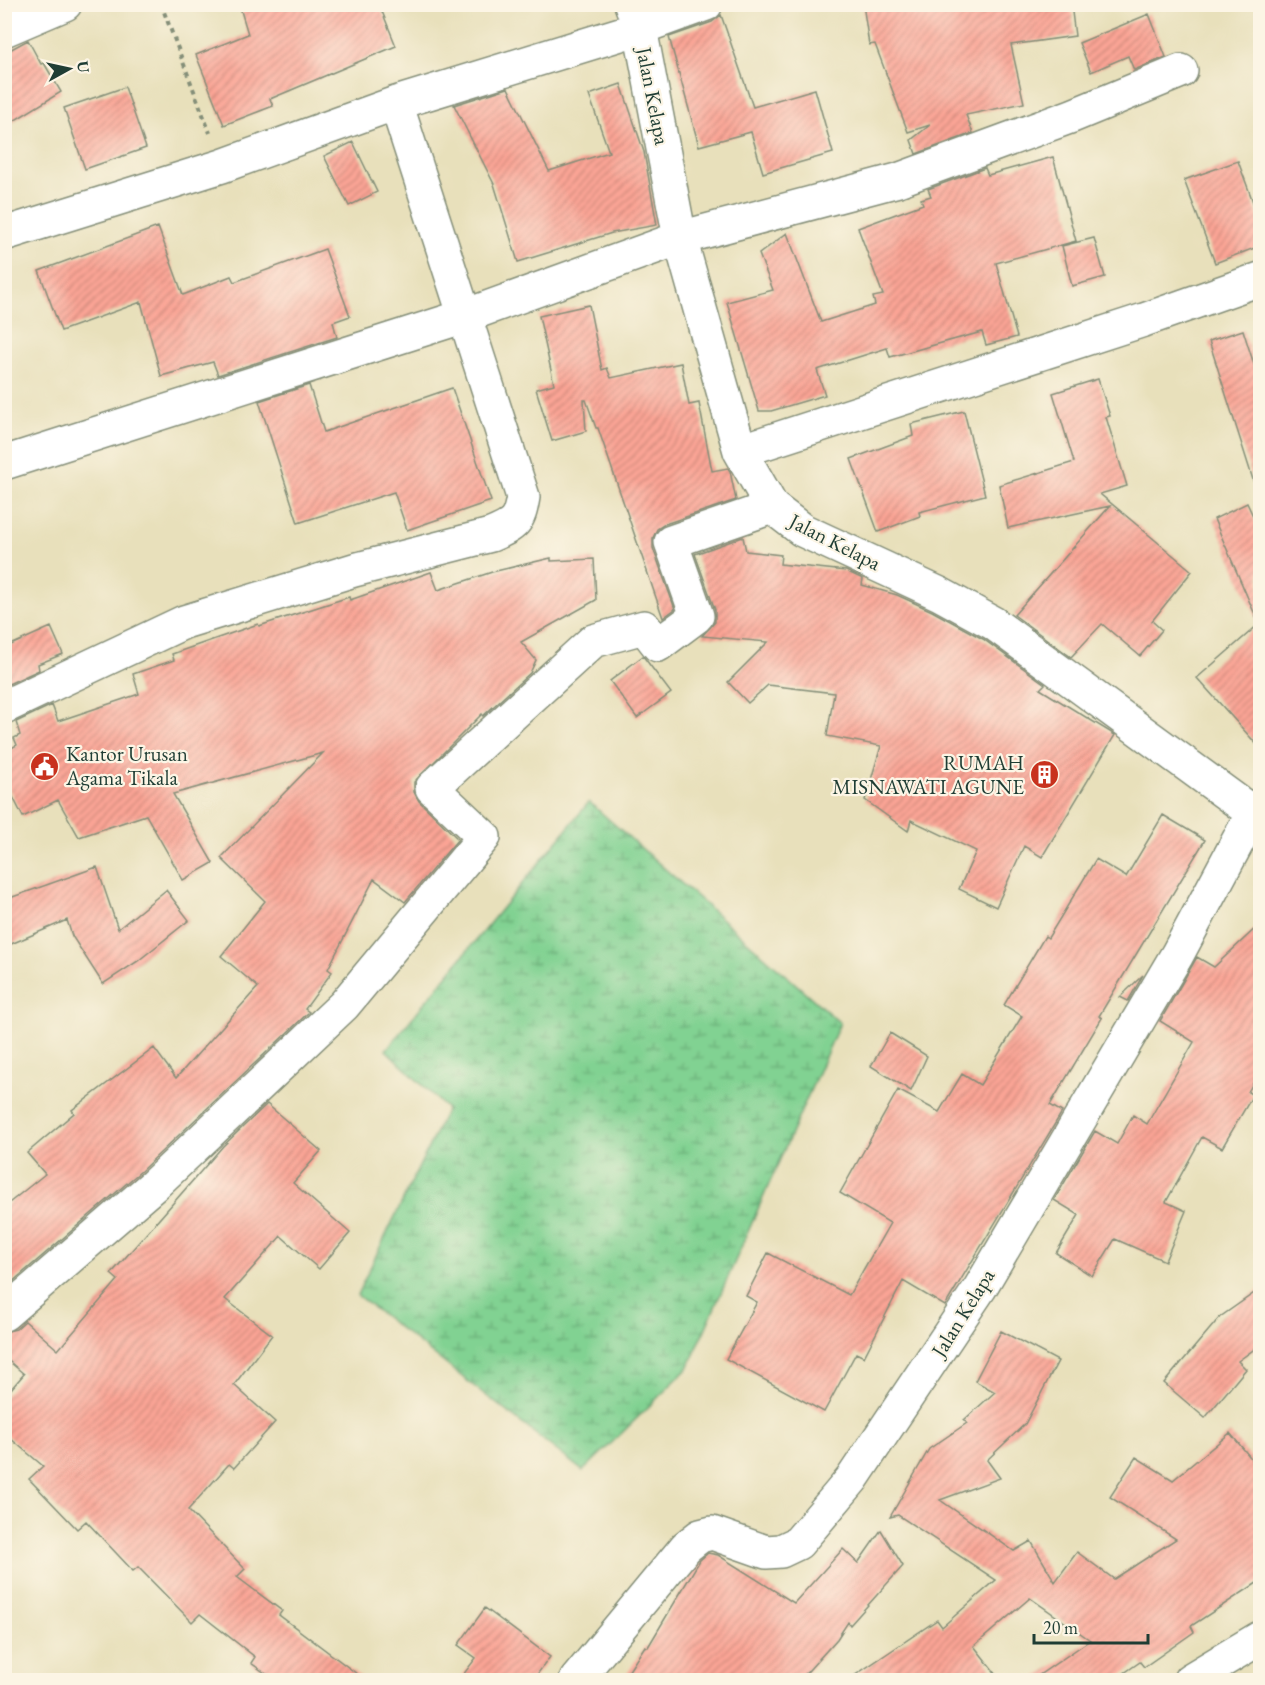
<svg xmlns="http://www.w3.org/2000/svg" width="1265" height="1685" viewBox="0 0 1265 1685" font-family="'EB Garamond',serif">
<defs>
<pattern id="wetland-marsh" width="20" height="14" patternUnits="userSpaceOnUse" patternTransform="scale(1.5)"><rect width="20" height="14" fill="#81d292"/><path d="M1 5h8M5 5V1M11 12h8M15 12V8" fill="none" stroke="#69ac78"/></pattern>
<pattern id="building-hatch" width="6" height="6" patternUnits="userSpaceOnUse" patternTransform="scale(1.5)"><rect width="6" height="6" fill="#fba495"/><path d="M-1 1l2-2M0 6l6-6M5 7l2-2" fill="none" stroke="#cb877a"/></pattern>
</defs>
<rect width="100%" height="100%" fill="#fcf5e5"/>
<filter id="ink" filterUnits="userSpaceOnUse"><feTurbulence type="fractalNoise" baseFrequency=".0167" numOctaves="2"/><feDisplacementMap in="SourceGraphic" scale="12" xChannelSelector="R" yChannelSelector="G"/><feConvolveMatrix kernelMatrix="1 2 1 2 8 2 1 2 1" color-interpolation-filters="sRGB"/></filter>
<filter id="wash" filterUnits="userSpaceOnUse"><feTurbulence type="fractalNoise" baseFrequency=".008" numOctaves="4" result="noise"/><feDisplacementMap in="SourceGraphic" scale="24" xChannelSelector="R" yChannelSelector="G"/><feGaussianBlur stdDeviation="1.35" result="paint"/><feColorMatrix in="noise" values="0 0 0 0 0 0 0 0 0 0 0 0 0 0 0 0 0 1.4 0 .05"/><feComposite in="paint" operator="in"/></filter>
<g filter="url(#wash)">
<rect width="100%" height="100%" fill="#e8e0bb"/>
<path fill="url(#wetland-marsh)" stroke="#508863" stroke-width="1.5" d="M 589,802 L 840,1023 L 688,1368 L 583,1471 L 357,1295 L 447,1109 L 386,1050 Z"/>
<g id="blocks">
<path fill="url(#building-hatch)" d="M 239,4 L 379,4 L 396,46 L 270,99 L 273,106 L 224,125 L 196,55 L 248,34 Z
M 863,4 L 1071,4 L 1075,36 L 1011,45 L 1024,103 L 966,115 L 973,133 L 916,154 L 911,140 L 930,125 L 908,132 L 875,44 L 869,45 Z
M 1149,14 L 1166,57 L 1134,70 L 1128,56 L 1091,72 L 1079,43 Z
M 721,15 L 753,107 L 815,89 L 833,153 L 763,173 L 751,132 L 699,146 L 669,37 L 712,22 Z
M 28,40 L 41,64 L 44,63 L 61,92 L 4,127 L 4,53 Z
M 621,84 L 644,152 L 657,225 L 612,233 L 518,262 L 494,184 L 454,105 L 508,88 L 549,171 L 609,152 L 589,95 Z
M 125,87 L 146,148 L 85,169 L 64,108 Z
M 353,142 L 377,192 L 349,206 L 324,156 Z
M 1053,157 L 1076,241 L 996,263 L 1017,337 L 986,345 L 982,332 L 890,357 L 887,348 L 817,370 L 825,395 L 771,411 L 759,411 L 727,302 L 773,290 L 759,254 L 787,233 L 821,322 L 875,305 L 873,297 L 883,295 L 858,228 L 923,204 L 921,199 L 931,196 L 928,189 L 985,168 L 988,175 Z
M 1238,161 L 1260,221 L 1260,246 L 1215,263 L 1184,180 Z
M 158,227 L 183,295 L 231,276 L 234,282 L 325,249 L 350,316 L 333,322 L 337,337 L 218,375 L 213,362 L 161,376 L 141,302 L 61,331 L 39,271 Z
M 1094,238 L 1105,277 L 1072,286 L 1062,246 Z
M 589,305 L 602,370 L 607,368 L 611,378 L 681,363 L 689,405 L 699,403 L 712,471 L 728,468 L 730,471 L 736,500 L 665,524 L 657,529 L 653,538 L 653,548 L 675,609 L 663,618 L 598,428 L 596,428 L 586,400 L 584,400 L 586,431 L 552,441 L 536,389 L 554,384 L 539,316 Z
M 1243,330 L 1260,383 L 1260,482 L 1254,483 L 1209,341 Z
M 1098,379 L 1110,416 L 1106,417 L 1127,486 L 1100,494 L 1192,571 L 1152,621 L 1162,630 L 1140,656 L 1102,624 L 1071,657 L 1014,615 L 1110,506 L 1008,528 L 999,485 L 1074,462 L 1053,393 Z
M 309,385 L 324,432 L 452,388 L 491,501 L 407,530 L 394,492 L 298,523 L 259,401 Z
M 964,411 L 985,495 L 919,512 L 920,516 L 878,532 L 851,459 L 913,436 L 911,424 Z
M 1247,503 L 1260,531 L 1260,748 L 1197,678 L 1259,624 L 1214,519 Z
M 743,537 L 746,551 L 781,555 L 780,564 L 846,571 L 863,579 L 862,585 L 897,595 L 932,611 L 983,639 L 1045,684 L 1040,689 L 1115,735 L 1042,857 L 1024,846 L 996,907 L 959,889 L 976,851 L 911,820 L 908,831 L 865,800 L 881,746 L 827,736 L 834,693 L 768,685 L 748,703 L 728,682 L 768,642 L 702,636 L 715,622 L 715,610 L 695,554 Z
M 551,558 L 551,561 L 594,559 L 596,600 L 521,642 L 536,660 L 530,673 L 483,716 L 482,714 L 414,782 L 414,792 L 419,801 L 458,839 L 405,902 L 374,879 L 328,969 L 332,972 L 305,1009 L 309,1012 L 141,1171 L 4,1289 L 4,1207 L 45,1174 L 27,1153 L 74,1113 L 72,1110 L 154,1048 L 176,1078 L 258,987 L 221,956 L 265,901 L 221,858 L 323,753 L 173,794 L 213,863 L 183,880 L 146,815 L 79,837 L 58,800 L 23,817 L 4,779 L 4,752 L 17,745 L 14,738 L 20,735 L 16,722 L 52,705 L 58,721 L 139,694 L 133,674 L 174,660 L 172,654 L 258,624 L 259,626 L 349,597 L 350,600 L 431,572 L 438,590 L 492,572 Z
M 51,627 L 63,654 L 38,664 L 39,670 L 4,686 L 4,648 Z
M 643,656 L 671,693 L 637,718 L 610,681 Z
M 1163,815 L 1205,840 L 1099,1016 L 1102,1018 L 1050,1105 L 1062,1112 L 945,1306 L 903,1281 L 864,1357 L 856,1353 L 824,1412 L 726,1359 L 757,1302 L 746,1296 L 768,1253 L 849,1295 L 890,1223 L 840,1193 L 898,1090 L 939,1112 L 962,1074 L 980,1085 L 1022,1016 L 1004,1005 L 1045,936 L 1048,938 L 1096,859 L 1126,877 Z
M 97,867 L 118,929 L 166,890 L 189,920 L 138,961 L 103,984 L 72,936 L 67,920 L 4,947 L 4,900 Z
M 1260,924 L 1260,1071 L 1248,1092 L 1253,1095 L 1222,1148 L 1202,1137 L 1166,1202 L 1186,1211 L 1165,1261 L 1115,1239 L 1092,1276 L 1056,1253 L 1079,1215 L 1054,1200 L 1095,1131 L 1117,1144 L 1133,1115 L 1147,1124 L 1194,1042 L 1160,1021 L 1197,957 L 1214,967 Z
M 1143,975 L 1128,1001 L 1120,997 Z
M 890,1033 L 927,1056 L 911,1091 L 871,1066 Z
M 267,1104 L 321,1151 L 293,1183 L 350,1233 L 319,1269 L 281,1236 L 225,1299 L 272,1335 L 234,1385 L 275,1422 L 234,1468 L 229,1464 L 188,1510 L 245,1569 L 237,1577 L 282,1611 L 279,1615 L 365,1680 L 275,1680 L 251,1663 L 255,1657 L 200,1614 L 192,1622 L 138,1567 L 133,1571 L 86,1521 L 77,1529 L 29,1479 L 43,1466 L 4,1433 L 4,1397 L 24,1374 L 4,1357 L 4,1332 L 16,1329 L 25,1321 L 58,1350 L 118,1280 L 111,1274 L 223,1146 Z
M 1260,1289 L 1260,1345 L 1238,1361 L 1246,1369 L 1205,1418 L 1164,1383 L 1220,1317 Z
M 1001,1331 L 1058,1361 L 1025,1424 L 987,1460 L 1000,1478 L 940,1500 L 1014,1551 L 1031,1541 L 1055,1582 L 1077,1552 L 1114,1579 L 1176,1539 L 1110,1497 L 1136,1457 L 1173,1480 L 1230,1433 L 1260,1469 L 1260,1581 L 1191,1626 L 1194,1632 L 1144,1667 L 1140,1662 L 1114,1680 L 1032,1680 L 1090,1640 L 1030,1598 L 974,1646 L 1001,1680 L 848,1680 L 937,1620 L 942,1627 L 996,1580 L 898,1515 L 890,1517 L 929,1449 L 967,1423 L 964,1420 L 995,1392 L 975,1381 Z
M 881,1530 L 903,1566 L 850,1625 L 848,1622 L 837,1639 L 800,1680 L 623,1680 L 645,1646 L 648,1647 L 700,1560 L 708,1553 L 718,1555 L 794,1603 L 843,1549 L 858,1563 Z
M 485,1608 L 550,1657 L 533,1680 L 459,1680 L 476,1658 L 458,1645 Z"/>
</g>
</g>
<g filter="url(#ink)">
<use href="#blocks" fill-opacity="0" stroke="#848e78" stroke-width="1.5"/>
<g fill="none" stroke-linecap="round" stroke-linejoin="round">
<defs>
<path id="minor" d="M 706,4 L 640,28 L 680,238 L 740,451 L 772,507 L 802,530 L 940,594 L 993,623 L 1253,813
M 4,30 L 65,4
M 4,234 L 222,166 L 396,103 L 640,28 L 631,4
M 740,451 L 1144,320 L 1260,279
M 4,463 L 465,316 L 680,238 L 898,180 L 1072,116 L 1181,71
M 4,707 L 184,622 L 354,570 L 491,535 C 515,525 519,522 523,497 L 396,103
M 4,1314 L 154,1185 L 344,1005 L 484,837 L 432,788 L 593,641 L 644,627 L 658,645 L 697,616 L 671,542 L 772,507
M 576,1680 L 686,1547 L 700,1536 L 712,1533 L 766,1552 L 781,1551 L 798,1543 L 852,1479 L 980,1288 L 1177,955 L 1253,813 L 1260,805
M 1190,1680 L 1260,1638"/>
</defs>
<use href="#minor" stroke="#848e78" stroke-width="36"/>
<path stroke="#848e78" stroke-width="4" stroke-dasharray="4.5 4.5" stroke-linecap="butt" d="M 161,4 L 210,133"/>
<use href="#minor" stroke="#fff" stroke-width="33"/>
</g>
</g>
<defs>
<symbol id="civic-disc" viewBox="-11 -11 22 22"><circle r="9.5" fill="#c8321e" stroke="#fcf5e5"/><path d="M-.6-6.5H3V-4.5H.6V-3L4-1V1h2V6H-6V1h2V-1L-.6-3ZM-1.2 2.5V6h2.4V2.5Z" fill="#fff"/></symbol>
<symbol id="building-disc" viewBox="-11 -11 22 22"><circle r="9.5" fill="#c8321e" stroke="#fcf5e5"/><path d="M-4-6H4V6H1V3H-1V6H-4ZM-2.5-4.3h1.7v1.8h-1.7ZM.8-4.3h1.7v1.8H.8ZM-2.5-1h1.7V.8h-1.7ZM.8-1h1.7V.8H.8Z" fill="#fff"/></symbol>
</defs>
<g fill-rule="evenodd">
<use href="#civic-disc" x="28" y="750" width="33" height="33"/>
<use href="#building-disc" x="1028" y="758" width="33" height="33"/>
</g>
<g text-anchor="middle" stroke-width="4.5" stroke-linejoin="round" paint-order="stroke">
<g font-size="21" fill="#1f3d34" stroke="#fcf5e5">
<text transform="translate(653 96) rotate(79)" y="7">Jalan Kelapa</text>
<text transform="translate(835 542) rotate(27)" y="7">Jalan Kelapa</text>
<text transform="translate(963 1313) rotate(-58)" y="7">Jalan Kelapa</text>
</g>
<g font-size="21" fill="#1f3d34" stroke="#fcf5e5" text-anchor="start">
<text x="66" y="761">Kantor Urusan<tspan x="66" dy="24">Agama Tikala</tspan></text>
<text x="1024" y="770" text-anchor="end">RUMAH<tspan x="1024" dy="24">MISNAWATI AGUNE</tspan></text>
</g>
</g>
<rect width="1265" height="1685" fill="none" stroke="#fcf5e5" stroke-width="24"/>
<g transform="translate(69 69) rotate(82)" stroke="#fcf5e5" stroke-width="4.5" paint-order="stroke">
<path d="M0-4.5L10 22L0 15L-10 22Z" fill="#1f3d34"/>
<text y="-9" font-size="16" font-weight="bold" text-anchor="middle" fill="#1f3d34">U</text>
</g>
<path d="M1034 1634v9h114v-9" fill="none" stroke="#1f3d34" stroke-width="3"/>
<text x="1043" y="1634" font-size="18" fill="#1f3d34" stroke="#fcf5e5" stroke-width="4.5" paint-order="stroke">20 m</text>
</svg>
